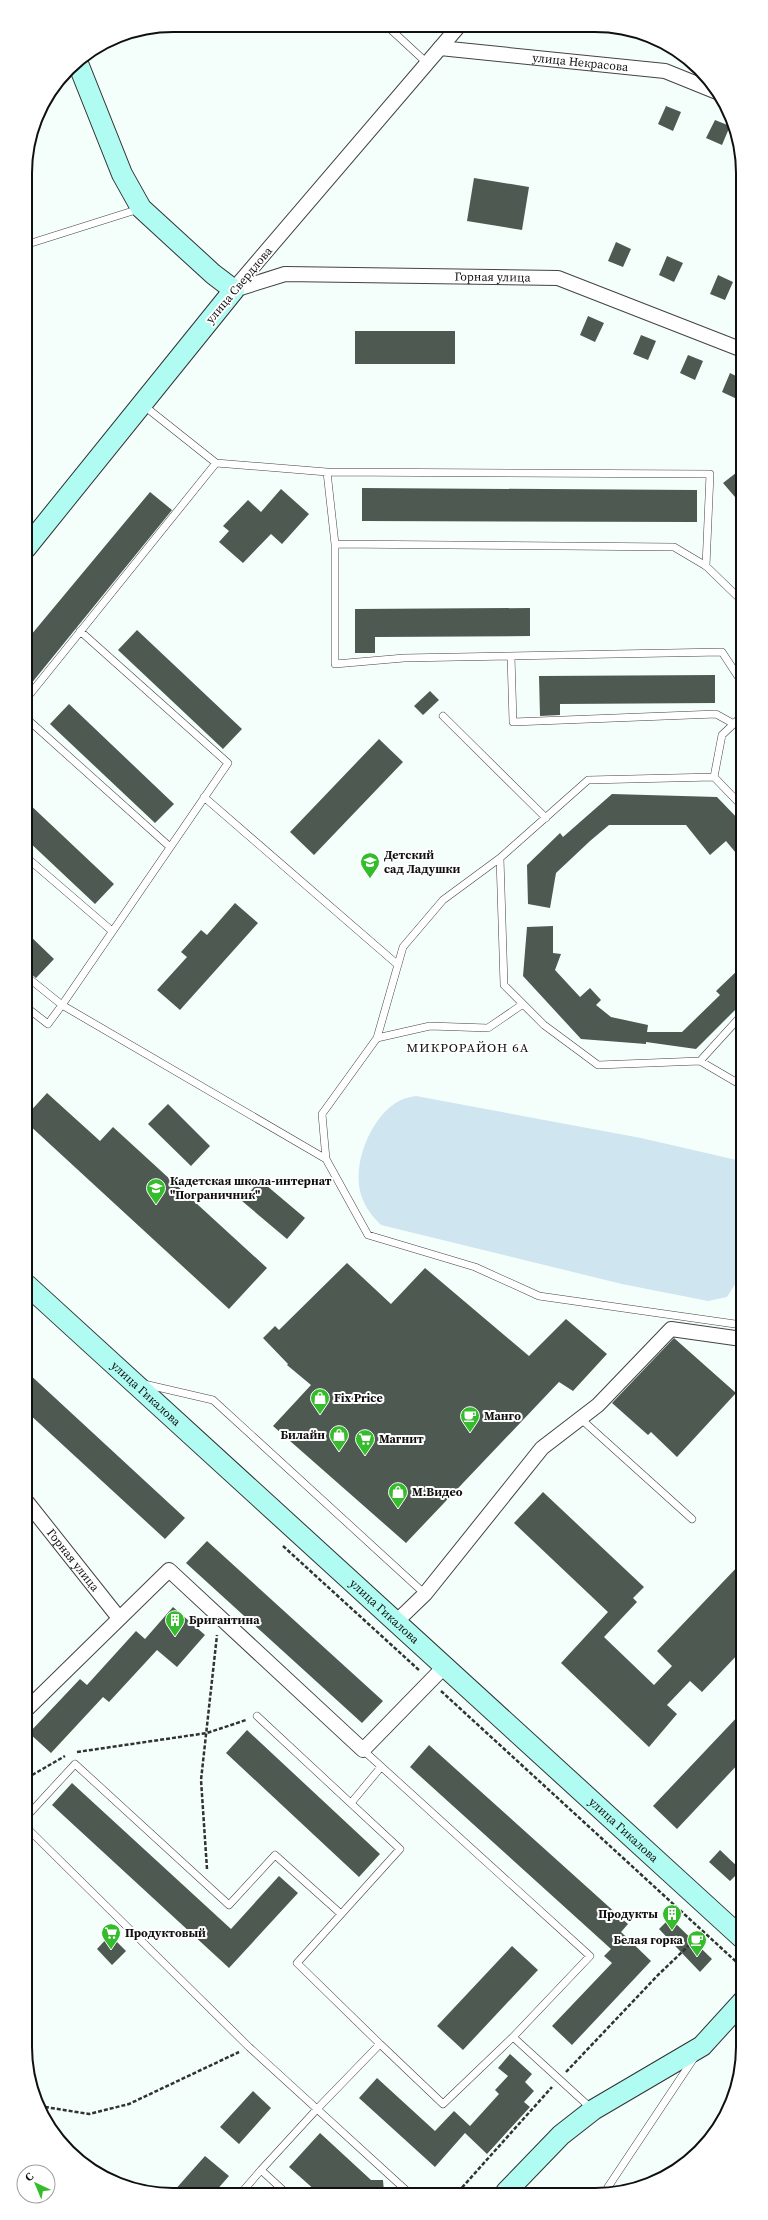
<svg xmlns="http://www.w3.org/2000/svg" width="768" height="2220" viewBox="0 0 768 2220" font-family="'Source Serif 4',serif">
<rect width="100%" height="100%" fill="#f4fffc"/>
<path fill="#cfe5f0" d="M 416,1096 L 641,1138 L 741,1161 L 742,1273 L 727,1297 L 708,1301 L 622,1284 L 381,1225 C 373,1217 367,1210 363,1200 C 349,1170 370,1116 399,1101 C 404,1098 411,1097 416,1096 Z"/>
<path fill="#4d5951" d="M 666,106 L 681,112 L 673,131 L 658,124 Z
M 715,120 L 730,126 L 722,145 L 706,138 Z
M 474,178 L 529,187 L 522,230 L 467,221 Z
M 616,242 L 631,249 L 623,267 L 608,261 Z
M 667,256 L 683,263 L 674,282 L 659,275 Z
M 718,275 L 733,282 L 725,300 L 710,294 Z
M 588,316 L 604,323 L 595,342 L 580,335 Z
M 355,331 L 455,331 L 455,364 L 355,364 Z
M 641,335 L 656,341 L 648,360 L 633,354 Z
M 688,355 L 703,361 L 695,380 L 680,373 Z
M 730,373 L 740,378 L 740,390 L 737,399 L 722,392 Z
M 741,469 L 741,504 L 723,483 Z
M 362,488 L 697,490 L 697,522 L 362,521 Z
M 281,489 L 309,514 L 282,544 L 271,534 L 243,563 L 219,542 L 229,531 L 223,526 L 248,500 L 261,512 Z
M 150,492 L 172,510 L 26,690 L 26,641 Z
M 530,608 L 530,636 L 375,637 L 375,653 L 355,653 L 355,609 Z
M 137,630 L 242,729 L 223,749 L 118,650 Z
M 715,675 L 715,703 L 560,704 L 560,715 L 540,716 L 539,676 Z
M 430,691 L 439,700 L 423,715 L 414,706 Z
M 69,704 L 174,804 L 155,823 L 50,724 Z
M 379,739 L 403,762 L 314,855 L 290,832 Z
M 612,794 L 717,797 L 741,822 L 741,859 L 726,841 L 710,855 L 686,825 L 609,825 L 590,841 L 556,873 L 550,908 L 528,904 L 527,865 L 560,833 L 563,837 Z
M 26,801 L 114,884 L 95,904 L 26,839 Z
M 235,903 L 258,923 L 180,1010 L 157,990 L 187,957 L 181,952 L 201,930 L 207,935 Z
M 553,926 L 553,953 L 561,954 L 555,970 L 580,997 L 590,988 L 601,1000 L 596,1005 L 611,1017 L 648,1025 L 647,1032 L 682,1032 L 720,995 L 716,991 L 741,967 L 741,1004 L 696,1049 L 646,1042 L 646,1044 L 581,1039 L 523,976 L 527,927 Z
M 26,932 L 54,959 L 36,978 L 26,970 Z
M 47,1093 L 100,1141 L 113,1127 L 267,1268 L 229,1309 L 27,1123 L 27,1115 Z
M 168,1104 L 210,1146 L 191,1166 L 148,1124 Z
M 260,1180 L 305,1218 L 287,1239 L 242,1201 Z
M 347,1263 L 391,1304 L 425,1268 L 529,1356 L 566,1319 L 607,1354 L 573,1391 L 559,1382 L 406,1543 L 273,1426 L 311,1385 L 287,1365 L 288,1364 L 263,1338 L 275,1326 L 279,1330 Z
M 674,1338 L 736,1393 L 677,1457 L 651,1432 L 648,1435 L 612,1403 Z
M 27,1372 L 185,1518 L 165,1539 L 27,1412 Z
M 543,1492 L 644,1587 L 633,1598 L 637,1602 L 604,1637 L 654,1685 L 672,1666 L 657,1651 L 742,1562 L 742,1650 L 702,1692 L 690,1681 L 667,1705 L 677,1714 L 649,1747 L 561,1663 L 608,1612 L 514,1523 Z
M 207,1541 L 383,1701 L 362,1723 L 186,1563 Z
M 173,1607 L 205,1635 L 177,1667 L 157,1650 L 109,1702 L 103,1697 L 51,1753 L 29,1733 L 80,1679 L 87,1685 L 136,1631 L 145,1639 Z
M 742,1712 L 742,1760 L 677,1829 L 653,1806 Z
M 247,1730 L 380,1854 L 359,1877 L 226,1753 Z
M 429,1745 L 628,1924 L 621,1932 L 651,1961 L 572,2045 L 552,2026 L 612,1963 L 604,1956 L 611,1949 L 410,1767 Z
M 72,1783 L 231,1929 L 279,1876 L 298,1893 L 229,1968 L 52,1805 Z
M 720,1850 L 741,1870 L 730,1881 L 709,1862 Z
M 670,1918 L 712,1959 L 700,1972 L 659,1929 Z
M 110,1935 L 126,1951 L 112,1965 L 97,1949 Z
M 512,1946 L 538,1970 L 463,2050 L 437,2026 Z
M 510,2054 L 532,2074 L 525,2082 L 534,2091 L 524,2102 L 530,2107 L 487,2154 L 465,2133 L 435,2167 L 359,2098 L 377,2078 L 435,2131 L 454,2111 L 470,2126 L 499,2094 L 495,2090 L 508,2076 L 498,2068 Z
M 253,2091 L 271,2108 L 239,2144 L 220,2127 Z
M 320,2133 L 371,2180 L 383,2180 L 384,2192 L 317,2192 L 289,2167 Z
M 205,2156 L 229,2176 L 215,2192 L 173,2192 Z"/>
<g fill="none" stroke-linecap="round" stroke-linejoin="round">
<defs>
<path id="lane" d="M 387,26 L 427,63
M 25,245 L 139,209
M 143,405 L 216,463 L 327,472 L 335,544 L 335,664 L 404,658 L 722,652 L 741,681
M 327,472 L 710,474 L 706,566
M 335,544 L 674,547 L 706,566 L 741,600
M 511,656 L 513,722 L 716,714 L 734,724
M 26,699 L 216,463
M 443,716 L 546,818
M 26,718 L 170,847
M 714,777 L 722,735 L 741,717
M 204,797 L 398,965
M 741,805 L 714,777 L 588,780 L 500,858 L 504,985 L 544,1025 L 598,1065 L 700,1061 L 741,1085
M 26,857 L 112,931
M 26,976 L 62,1005 L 228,763 L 80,631
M 26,1007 L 48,1024 L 62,1005 L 326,1159 L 368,1235 L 475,1267 L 539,1296 L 742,1325
M 377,1038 L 403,947 L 443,900 L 500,858
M 700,1061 L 741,1016
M 326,1159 L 322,1114 L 377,1038 L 430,1026 L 488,1028 L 523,1004
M 144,1384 L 213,1400 L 425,1594
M 581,1419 L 692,1519
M 257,1716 L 400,1849 L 297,1963 L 380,2044
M 363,1750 L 590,1956 L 513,2037
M 351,1803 L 381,1767
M 28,1815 L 75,1764 L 229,1905 L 275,1855 L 341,1914
M 28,1829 L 249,2047 L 408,2192
M 242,2192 L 261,2170
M 285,2192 L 261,2170 L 317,2109 L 380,2044 L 443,2104 L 513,2037 L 593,2110
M 613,2192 L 608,2187 L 694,2058"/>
<g id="street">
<path id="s1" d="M 440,48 L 665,71 L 717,92"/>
<path d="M 234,289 L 458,27"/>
<path id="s2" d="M 234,290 L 285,274 L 558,278 L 740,349"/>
<path id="s3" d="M 27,1502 L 119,1618"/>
<path d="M 397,1621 L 425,1594 L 542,1448 L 598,1405 L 671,1329 L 742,1339"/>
<path d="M 27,1709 L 169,1570 L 363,1750 L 444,1667"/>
</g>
<g id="secondary">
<path d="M 26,548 L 234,290 L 213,274 L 141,208 L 122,174 L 77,61"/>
<path id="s4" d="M 27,1285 L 743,1939"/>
<path d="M 506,2192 L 561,2135 L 593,2110 L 702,2046 L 743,2001"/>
</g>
</defs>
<use href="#lane" stroke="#434343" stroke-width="8"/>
<use href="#street" stroke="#434343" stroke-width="16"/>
<use href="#secondary" stroke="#323232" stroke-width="22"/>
<path stroke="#323232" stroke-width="2.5" stroke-dasharray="4 2" stroke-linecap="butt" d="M 283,1546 L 420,1671
M 441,1691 L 743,1968
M 77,1752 L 207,1733 L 246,1720
M 27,1778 L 65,1756
M 207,1869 L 201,1780 L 217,1635
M 566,2072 L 658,1975 L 703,1932
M 39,2106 L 89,2114 L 129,2104 L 239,2052
M 458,2192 L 552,2087"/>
<use href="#lane" stroke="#fff" stroke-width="7"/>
<use href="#street" stroke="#fff" stroke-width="14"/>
<use href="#secondary" stroke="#b1fcf2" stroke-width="20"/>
</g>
<defs>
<symbol id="school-pin" viewBox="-11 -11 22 30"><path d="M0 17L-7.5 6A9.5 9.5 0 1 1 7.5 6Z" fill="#35bc2c" stroke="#fff"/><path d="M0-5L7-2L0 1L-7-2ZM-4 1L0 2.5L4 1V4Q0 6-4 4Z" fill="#fff"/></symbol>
<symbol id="shop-pin" viewBox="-11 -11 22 30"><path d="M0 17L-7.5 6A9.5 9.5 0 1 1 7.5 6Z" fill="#35bc2c" stroke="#fff"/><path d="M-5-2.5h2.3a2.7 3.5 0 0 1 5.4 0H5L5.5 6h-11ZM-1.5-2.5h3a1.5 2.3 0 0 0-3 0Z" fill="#fff"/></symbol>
<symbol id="cafe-pin" viewBox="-11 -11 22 30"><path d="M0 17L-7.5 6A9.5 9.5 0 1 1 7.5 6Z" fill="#35bc2c" stroke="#fff"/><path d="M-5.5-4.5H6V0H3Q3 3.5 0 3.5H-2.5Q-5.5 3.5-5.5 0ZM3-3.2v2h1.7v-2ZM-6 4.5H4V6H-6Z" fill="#fff"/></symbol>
<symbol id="supermarket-pin" viewBox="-11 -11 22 30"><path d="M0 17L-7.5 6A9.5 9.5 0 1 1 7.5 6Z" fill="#35bc2c" stroke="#fff"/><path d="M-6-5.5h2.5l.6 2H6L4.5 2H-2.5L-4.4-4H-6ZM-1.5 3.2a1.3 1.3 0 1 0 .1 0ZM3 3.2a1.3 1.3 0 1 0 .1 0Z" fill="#fff"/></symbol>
<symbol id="building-pin" viewBox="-11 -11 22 30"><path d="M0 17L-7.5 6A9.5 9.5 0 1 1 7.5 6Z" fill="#35bc2c" stroke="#fff"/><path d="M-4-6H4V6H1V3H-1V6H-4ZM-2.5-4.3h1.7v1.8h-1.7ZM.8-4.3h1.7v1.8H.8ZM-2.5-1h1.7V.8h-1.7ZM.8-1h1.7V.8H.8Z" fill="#fff"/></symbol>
</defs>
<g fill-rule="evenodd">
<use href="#school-pin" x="359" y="851" width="22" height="30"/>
<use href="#school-pin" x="145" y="1177" width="22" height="30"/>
<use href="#shop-pin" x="309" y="1387" width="22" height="30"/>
<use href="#cafe-pin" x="459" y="1405" width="22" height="30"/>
<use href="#shop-pin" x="328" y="1424" width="22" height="30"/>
<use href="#supermarket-pin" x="354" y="1428" width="22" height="30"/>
<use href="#shop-pin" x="387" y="1481" width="22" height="30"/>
<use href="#building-pin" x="164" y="1609" width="22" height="30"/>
<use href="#building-pin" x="661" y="1903" width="22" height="30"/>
<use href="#supermarket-pin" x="100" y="1922" width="22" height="30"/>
<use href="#cafe-pin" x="686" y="1929" width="22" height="30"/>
</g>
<g text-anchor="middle" stroke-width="4" stroke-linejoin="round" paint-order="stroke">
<g font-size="12" fill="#101010" stroke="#fff">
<text dy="4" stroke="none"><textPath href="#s1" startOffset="141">улица Некрасова</textPath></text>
<text dy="4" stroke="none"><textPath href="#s2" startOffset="261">Горная улица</textPath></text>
<text transform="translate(239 285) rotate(-50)" y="4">улица Свердлова</text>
<text dy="4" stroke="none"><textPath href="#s4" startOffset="161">улица Гикалова</textPath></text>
<text dy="4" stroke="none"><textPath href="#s3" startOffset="74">Горная улица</textPath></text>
<text dy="4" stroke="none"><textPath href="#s4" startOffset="484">улица Гикалова</textPath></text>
<text dy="4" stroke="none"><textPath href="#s4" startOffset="808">улица Гикалова</textPath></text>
</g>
<g font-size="12" font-weight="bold" fill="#101010" stroke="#fff" text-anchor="start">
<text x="384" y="859">Детский<tspan x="384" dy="14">сад Ладушки</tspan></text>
<text x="170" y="1185">Кадетская школа-интернат<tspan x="170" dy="14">"Пограничник"</tspan></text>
<text x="334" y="1402">Fix Price</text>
<text x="484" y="1420">Манго</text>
<text x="325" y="1439" text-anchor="end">Билайн</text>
<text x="379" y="1443">Магнит</text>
<text x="412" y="1496">М.Видео</text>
<text x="189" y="1624">Бригантина</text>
<text x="658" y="1918" text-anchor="end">Продукты</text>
<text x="125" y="1937">Продуктовый</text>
<text x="683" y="1944" text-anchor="end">Белая горка</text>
</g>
<g font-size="13" letter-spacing="1" fill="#101010" stroke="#fff">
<text x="468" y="1052">МИКРОРАЙОН 6А</text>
</g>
</g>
<path d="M0 0H768V2220H0ZM173 32H595A141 141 0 0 1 736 173V2047A141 141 0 0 1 595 2188H173A141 141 0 0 1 32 2047V173A141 141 0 0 1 173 32Z" fill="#fff" fill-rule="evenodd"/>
<path fill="none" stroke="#101010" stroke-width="2" d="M173 32H595A141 141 0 0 1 736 173V2047A141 141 0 0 1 595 2188H173A141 141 0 0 1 32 2047V173A141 141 0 0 1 173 32Z"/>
<g transform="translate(36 2184) rotate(316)"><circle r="19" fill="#ffffff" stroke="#9f9f9f"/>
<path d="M0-3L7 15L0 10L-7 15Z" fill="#35bc2c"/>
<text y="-6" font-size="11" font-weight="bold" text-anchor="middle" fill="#101010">С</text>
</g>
</svg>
